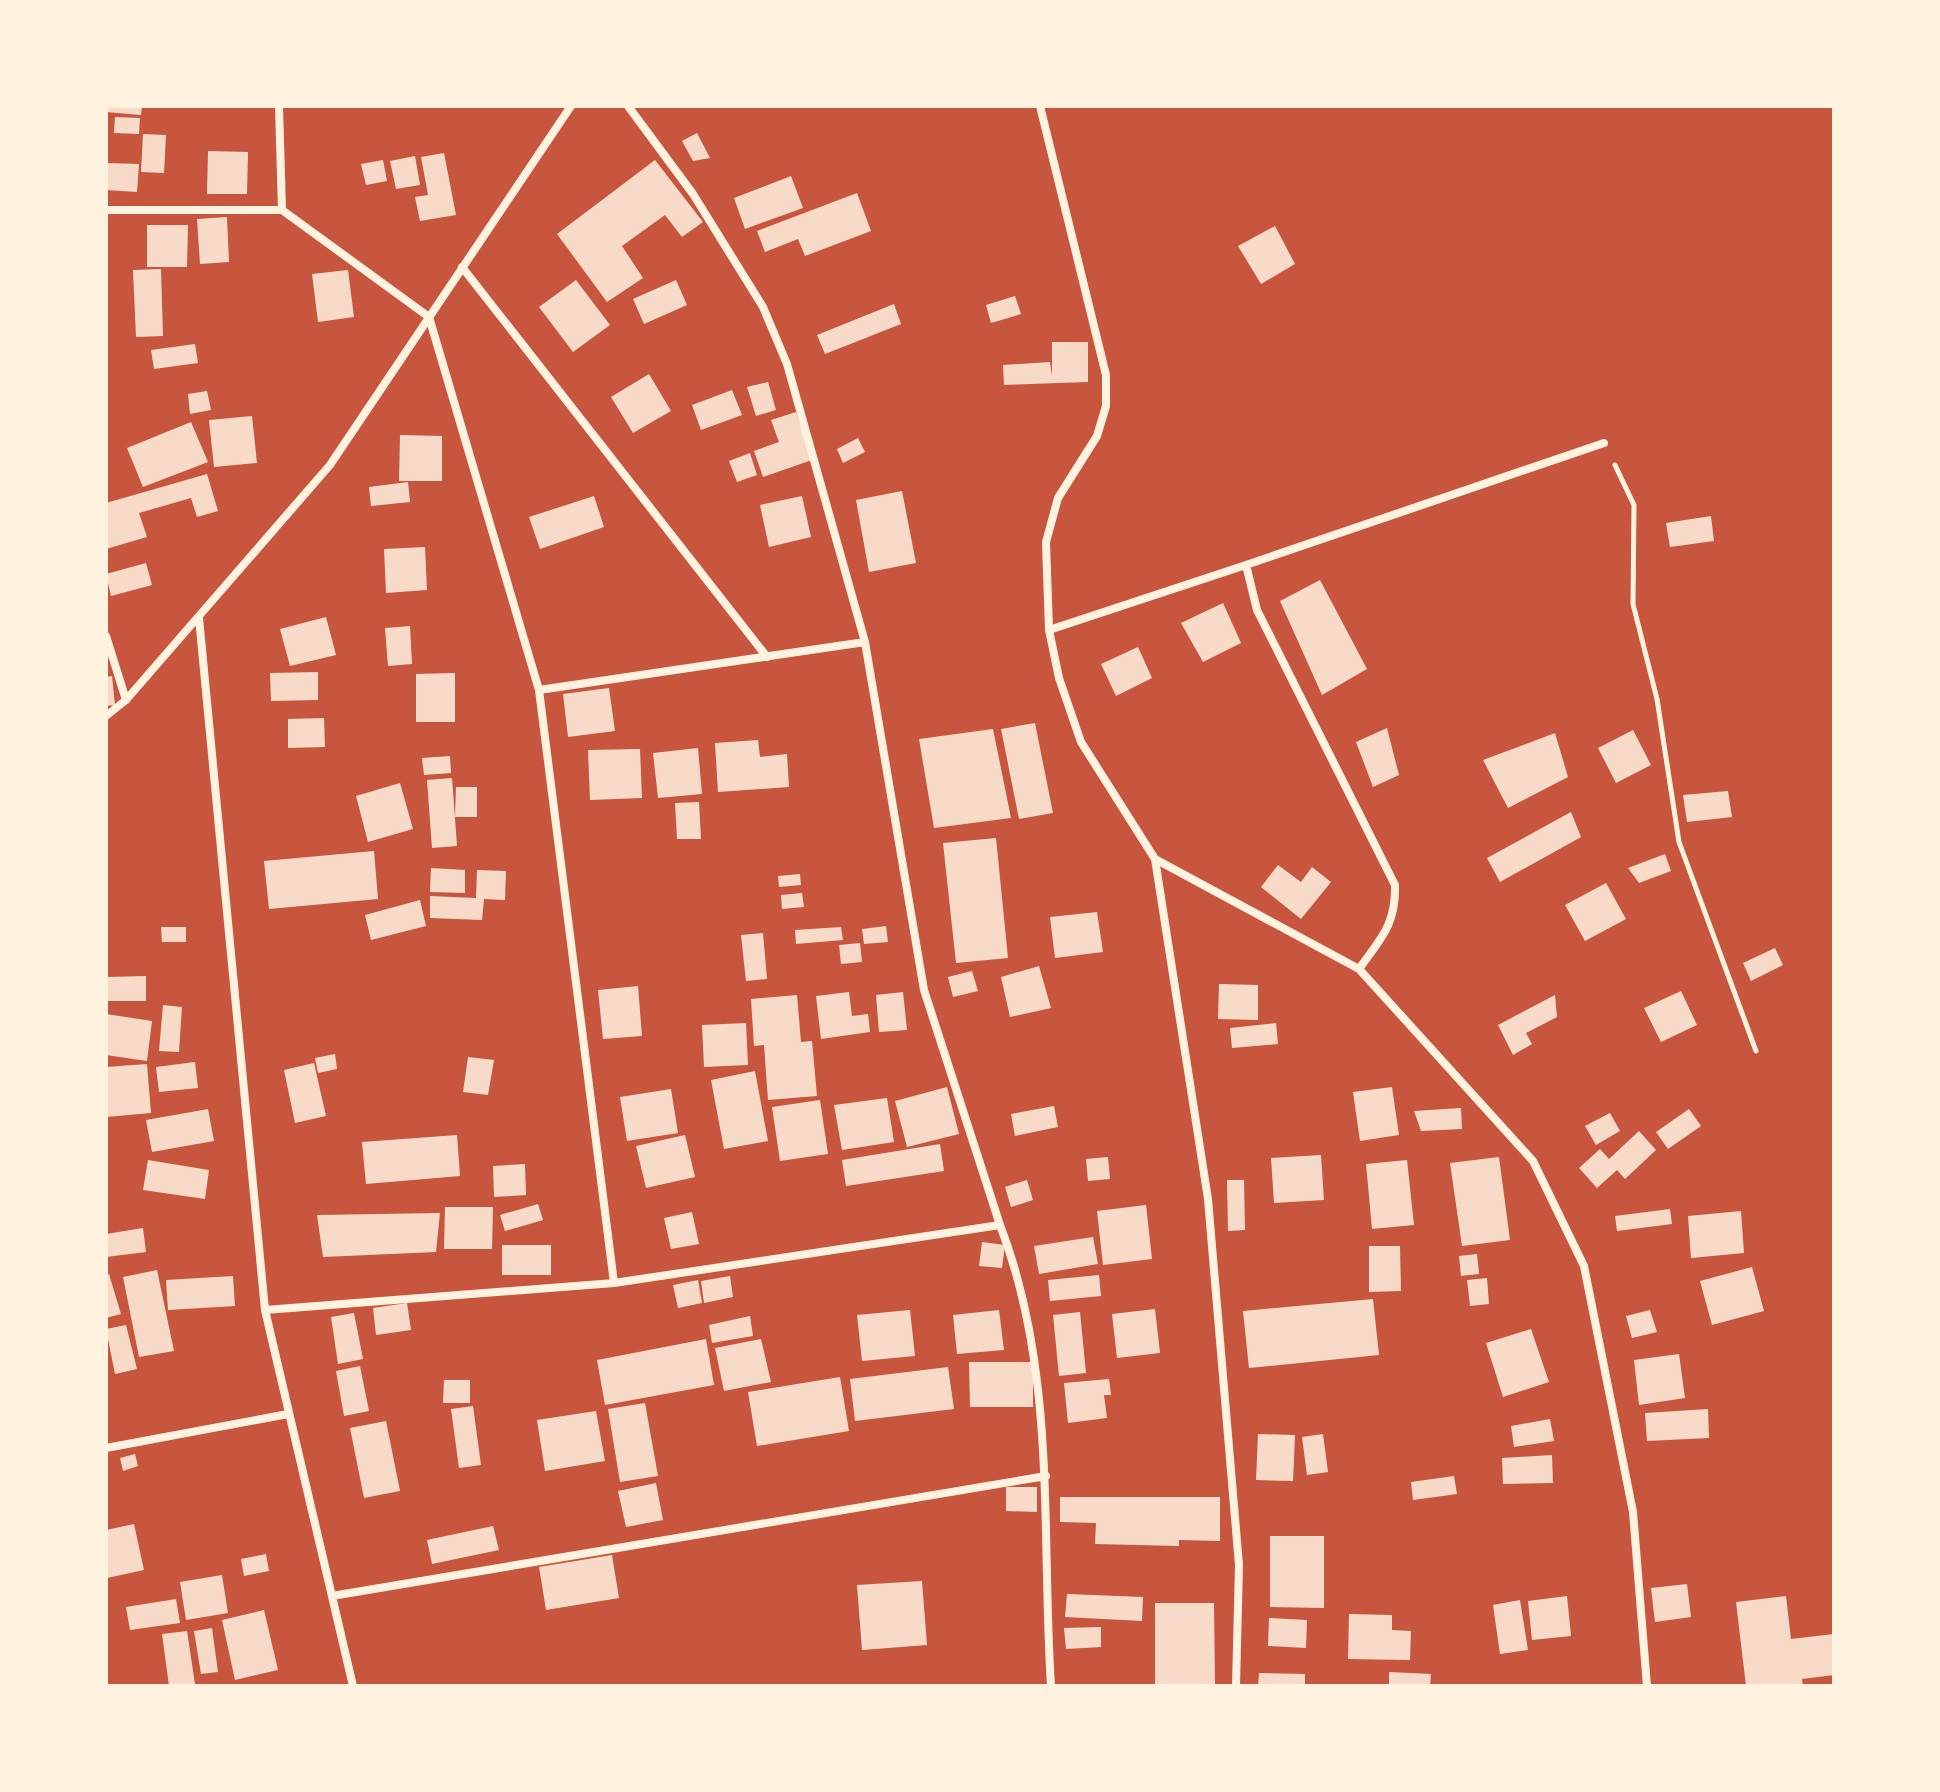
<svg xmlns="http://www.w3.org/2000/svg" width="1940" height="1792" viewBox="0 0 1940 1792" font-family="'Exo 2',sans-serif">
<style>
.building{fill:#f7dbc8}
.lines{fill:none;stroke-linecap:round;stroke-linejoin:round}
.path{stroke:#fff3e0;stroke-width:5}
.minor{stroke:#fff3e0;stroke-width:8}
</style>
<rect width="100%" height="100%" fill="#c8553d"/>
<path class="building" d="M106,106H142L141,115L106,112Z
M115,117L140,118L139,134L114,133Z
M697,133L710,158L693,161L682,141Z
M143,134L166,135L164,173L141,172Z
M208,151L248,152L247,194H207Z
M444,153L456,215L420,221L415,197L428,195L421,157Z
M415,156L420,185L396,189L390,161Z
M383,160L387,181L366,185L361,164Z
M655,160L703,222L682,237L665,215L622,246L643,278L607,302L557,234Z
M106,163L139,164L137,192L106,190Z
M791,176L803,208L745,229L734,198Z
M857,193L871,231L805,256L798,239L765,252L757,231Z
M227,217L229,262L200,264L197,219Z
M147,225H188L187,267H147Z
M1275,226L1295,264L1261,284L1238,246Z
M161,269L163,336L136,337L133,270Z
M348,270L354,317L318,322L312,274Z
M576,280L610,325L573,352L539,307Z
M676,280L687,305L644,324L633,299Z
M1015,296L1021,314L991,323L986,305Z
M894,304L901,324L825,354L817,335Z
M1052,342H1088V382L1004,385L1003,365L1050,362L1052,376Z
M195,344L198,363L154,369L151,350Z
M649,374L671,411L633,433L611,397Z
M768,382L776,410L756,416L747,387Z
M732,390L742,415L701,430L692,405Z
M207,391L211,410L190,414L188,394Z
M796,412L812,460L763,477L754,451L779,442L771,420Z
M252,416L257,463L214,467L209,420Z
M191,422L208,462L143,487L127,448Z
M400,435L442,436V481H399Z
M858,438L865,452L843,463L837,449Z
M750,453L757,475L737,482L729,461Z
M207,474L218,511L197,517L191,498L139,513L147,537L106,549V503Z
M408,482L410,502L371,506L369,487Z
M902,491L916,563L869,572L856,500Z
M594,496L604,527L540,549L529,517Z
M802,496L811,537L769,547L760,505Z
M1711,516L1714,541L1670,547L1666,523Z
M425,547L427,590L386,593L384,549Z
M146,563L152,585L111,596L106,574Z
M1320,580L1367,669L1322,695L1280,601Z
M1223,603L1241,643L1203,662L1181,623Z
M326,617L336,655L290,666L280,629Z
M410,626L412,664L388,666L385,628Z
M1138,647L1152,678L1116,696L1101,664Z
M318,672V700L271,701L270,673Z
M455,673V722H416V674Z
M112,676L115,705L106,706V677Z
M609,688L615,731L568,737L563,694Z
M324,718L325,747L288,748V719Z
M1035,723L1053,813L1019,819L1001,729Z
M1387,728L1399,775L1373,787L1356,742Z
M993,729L1011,818L934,828L919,739Z
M1633,730L1651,765L1616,783L1598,748Z
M1555,733L1568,777L1508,808L1483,760Z
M758,740L760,757L787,754L789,787L718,792L715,743Z
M698,748L702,794L658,798L653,753Z
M640,749L642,798L590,800L588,750Z
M450,756L451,773L424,775L422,758Z
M452,778L457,846L432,848L427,780Z
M400,783L413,829L368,842L356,796Z
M456,787H477V817H455Z
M1728,791L1732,817L1687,822L1683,795Z
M699,802L701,839H677L675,803Z
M1571,812L1581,837L1500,882L1487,858Z
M996,838L1008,958L956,963L943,843Z
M374,851L378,899L269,909L264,861Z
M1665,854L1671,871L1639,883L1628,868Z
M1278,865L1301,882L1312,867L1331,882L1301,919L1261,887Z
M431,868L465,870V893L430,892Z
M477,870L506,871L505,900L484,899L482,920L430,918V896L476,898Z
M800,874L801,885L779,887L778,876Z
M1606,883L1626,919L1585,941L1565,905Z
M802,893L804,907L782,909L781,895Z
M420,900L426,926L371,940L365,915Z
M1097,912L1103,952L1055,958L1050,917Z
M886,926L888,942L864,944L862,929Z
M161,927H186V942H162Z
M841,927L843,940L796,944L795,930Z
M763,933L767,979L746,981L741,935Z
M860,943L862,962L841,964L839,945Z
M1775,948L1783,965L1751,981L1743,963Z
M1039,966L1051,1008L1010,1017L1001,977Z
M972,971L978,991L953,997L948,977Z
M146,976V1001H106V977Z
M1219,984L1258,985V1020L1218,1019Z
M638,986L642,1036L603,1039L598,990Z
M1681,991L1697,1025L1661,1042L1644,1008Z
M849,992L852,1016L868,1014L870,1032L821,1039L816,996Z
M903,992L907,1030L879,1032L876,995Z
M797,995L801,1042L812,1041L817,1096L768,1100L764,1045L754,1046L751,999Z
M1555,995L1557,1017L1526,1033L1532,1044L1513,1055L1498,1025Z
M163,1005L182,1007L179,1052L159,1051Z
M106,1014L152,1021L147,1061L106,1055Z
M746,1023L748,1065L704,1067L702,1025Z
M1276,1023L1278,1044L1232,1048L1230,1028Z
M335,1054L337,1069L318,1073L315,1058Z
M468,1057L494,1060L488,1095L463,1092Z
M195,1062L198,1088L159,1092L156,1067Z
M314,1063L326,1116L295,1123L284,1070Z
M147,1064L151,1113L106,1117V1067Z
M755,1071L768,1141L724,1149L711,1080Z
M947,1087L959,1134L907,1147L895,1101Z
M1392,1087L1399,1135L1360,1141L1353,1092Z
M671,1089L678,1133L627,1141L620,1097Z
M887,1098L894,1142L842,1150L834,1105Z
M820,1100L828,1154L780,1161L772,1107Z
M1054,1106L1058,1127L1015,1136L1011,1114Z
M1461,1108L1462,1129L1421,1131L1414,1111Z
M208,1109L214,1141L152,1152L146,1120Z
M1689,1109L1701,1126L1668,1149L1656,1132Z
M1610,1113L1620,1131L1596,1145L1585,1126Z
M1639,1131L1656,1150L1625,1179L1617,1170L1597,1188L1579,1168L1600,1149L1609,1159Z
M457,1135L460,1176L366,1184L362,1142Z
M685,1135L695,1177L646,1188L636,1146Z
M940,1144L944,1171L846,1186L842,1160Z
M1321,1155L1324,1200L1274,1203L1271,1158Z
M1108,1157L1110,1179L1088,1181L1086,1159Z
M1499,1157L1510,1240L1462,1246L1450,1163Z
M148,1160L209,1170L205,1199L143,1190Z
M1407,1160L1414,1225L1372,1229L1366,1164Z
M525,1164L526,1195L494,1197L493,1166Z
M1027,1180L1033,1200L1011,1207L1005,1187Z
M1227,1180H1244L1245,1230L1228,1231Z
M538,1204L543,1220L505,1231L500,1215Z
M1146,1205L1152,1259L1103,1265L1097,1211Z
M445,1207H493L492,1249H444Z
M1670,1209L1672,1224L1617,1231L1615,1216Z
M1741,1211L1744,1253L1691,1258L1688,1216Z
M692,1212L699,1244L671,1249L664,1218Z
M440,1213L436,1252L323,1257L317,1215Z
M143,1228L146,1252L106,1257V1234Z
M1093,1237L1098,1264L1039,1274L1034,1246Z
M982,1242L1005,1245L1002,1268L979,1266Z
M502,1245H551V1275H502Z
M1369,1246H1400L1401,1291L1369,1292Z
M1477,1254L1479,1274L1461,1276L1459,1256Z
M1752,1267L1764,1311L1712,1325L1700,1281Z
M157,1270L174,1351L139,1357L123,1277Z
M109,1274L121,1314L106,1318V1275Z
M1099,1275L1101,1296L1050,1301L1048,1280Z
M233,1276L235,1306L168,1310L166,1280Z
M730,1276L733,1297L704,1303L701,1281Z
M1487,1278L1489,1304L1470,1306L1467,1280Z
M698,1280L702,1303L678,1308L673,1285Z
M1373,1299L1379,1355L1249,1368L1243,1311Z
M407,1303L411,1330L376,1335L373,1308Z
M1155,1309L1160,1353L1117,1358L1112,1314Z
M910,1310L915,1356L862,1361L857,1315Z
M999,1310L1004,1350L957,1354L953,1315Z
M1650,1310L1657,1332L1632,1338L1626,1316Z
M1080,1312L1086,1373L1059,1376L1053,1315Z
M354,1313L363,1359L338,1364L331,1317Z
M750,1316L753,1336L712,1343L709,1325Z
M126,1325L137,1369L115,1374L106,1329Z
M1531,1329L1549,1382L1503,1397L1486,1343Z
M706,1339L714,1385L605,1405L597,1360Z
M761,1339L771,1382L724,1391L715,1348Z
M1679,1354L1685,1398L1639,1405L1634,1360Z
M969,1362H1033V1407H970Z
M360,1366L369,1411L344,1416L336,1371Z
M948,1367L954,1409L855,1421L850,1379Z
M840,1377L849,1431L757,1446L748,1392Z
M1109,1379L1111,1395H1104L1107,1418L1068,1423L1064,1383Z
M444,1380H470V1403H443Z
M645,1403L658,1476L620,1482L608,1409Z
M473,1406L481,1465L459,1468L451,1409Z
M1708,1409L1709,1438L1647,1441L1645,1413Z
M596,1411L605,1461L545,1471L537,1420Z
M1550,1419L1554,1441L1514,1447L1511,1426Z
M386,1421L400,1491L364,1498L350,1428Z
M1258,1434L1295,1435L1293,1481L1256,1480Z
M1323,1434L1328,1472L1307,1475L1302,1437Z
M135,1454L138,1466L123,1471L120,1458Z
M1552,1455L1553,1483L1503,1484L1502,1458Z
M1454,1476L1457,1494L1413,1500L1411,1482Z
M656,1483L663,1520L626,1527L618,1491Z
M1006,1487H1037V1512L1006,1511Z
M1060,1497H1220V1541L1179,1540V1546L1095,1544L1096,1523L1060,1522Z
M134,1524L144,1570L107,1578L106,1530Z
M493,1526L499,1550L432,1564L427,1540Z
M1270,1536H1324V1608L1270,1607Z
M266,1554L269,1571L244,1576L241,1559Z
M612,1555L619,1598L546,1610L539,1567Z
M222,1575L228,1613L186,1620L180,1582Z
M922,1581L927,1645L862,1650L857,1585Z
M1687,1584L1691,1617L1655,1622L1651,1588Z
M1067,1594L1143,1597L1142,1621L1065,1617Z
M1567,1596L1571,1636L1532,1640L1528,1601Z
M1786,1596L1791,1639L1834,1634V1675L1802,1679L1803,1686H1746L1736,1602Z
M176,1599L180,1623L130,1630L126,1607Z
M1520,1600L1528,1650L1500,1654L1493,1605Z
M1155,1603H1214L1215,1686H1155Z
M264,1610L278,1670L235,1680L222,1620Z
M1349,1614L1392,1615V1630L1411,1631L1410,1660L1348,1659Z
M1269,1618L1307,1620L1306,1648L1268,1646Z
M1101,1627V1647L1066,1649L1064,1628Z
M212,1628L218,1672L201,1674L194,1631Z
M187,1631L195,1684L169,1686L162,1634Z
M1389,1672L1431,1674L1430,1686H1389Z
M1259,1673L1305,1674V1686H1258Z"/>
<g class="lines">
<path class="path" d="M1615,465L1634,505L1633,604L1657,699L1679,842L1756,1051"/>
<path class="minor" d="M279,106L282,210L429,317L539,690L614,1283
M1040,106L1106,375V406L1097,436L1058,498L1046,542L1049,630L1059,678L1081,742L1155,859L1208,1199L1239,1565L1236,1686
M106,210H282
M462,267L767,657
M199,618L265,1310L353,1686
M1049,630L1246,565
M106,636L126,700
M539,690L865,642
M106,716L126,700L330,465L571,106
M1155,859L1359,969L1533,1161L1584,1266L1633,1512L1647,1686
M1359,969C1381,938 1396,925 1395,885L1257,610L1246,565L1604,443
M1000,1225C1057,1373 1041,1530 1051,1686
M265,1310L614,1283L1000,1225L924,990L865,642L787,364L763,307L693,194L628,106
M106,1448L288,1414
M332,1596L1046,1476"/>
</g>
<rect width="1940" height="1792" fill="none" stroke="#fff3e0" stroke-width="216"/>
</svg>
